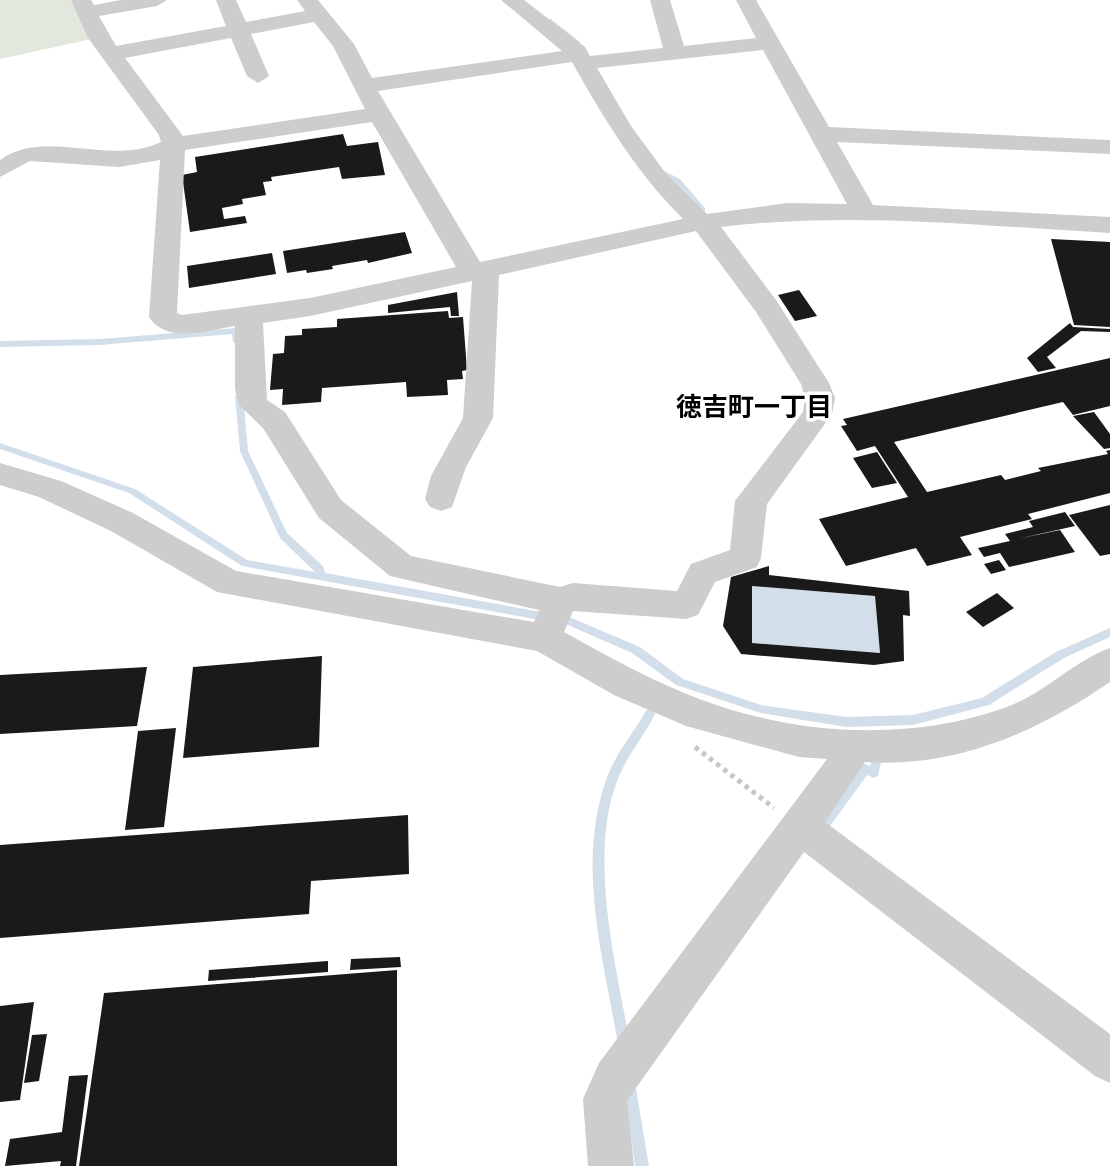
<svg xmlns="http://www.w3.org/2000/svg" width="1110" height="1166" viewBox="0 0 1110 1166" font-family="'Noto Sans','Noto Sans JP',sans-serif">
<style>
.green{fill:#e2e8dd}
.water{fill:#d2deea}
.lines{fill:none;stroke-linecap:round;stroke-linejoin:round}
.stream{fill:#d2deea;fill-rule:evenodd}
.building{fill:#1a1a1a;fill-rule:evenodd}
.path{stroke:#c7c7c7;stroke-width:5;stroke-dasharray:4.5 4.5;stroke-linecap:butt}
.minor{fill:#cdcdcd;fill-rule:evenodd}
.labels{text-anchor:middle;stroke-width:7;stroke-linejoin:round;paint-order:stroke}
.neighbourhood-label{font-size:26px;font-weight:bold;fill:#000;stroke:#fff}
</style>
<rect width="100%" height="100%" fill="#fff"/>
<path class="green" d="M0,0H72L92,39L0,59Z"/>
<path class="water" d="M752,586L875,596L880,653L752,643Z"/>
<g class="lines">
<path class="stream" d="M547,19H551L580,42V44H576L547,21Z
M662,170L680,179L705,208V212H699L674,183L660,173V171Z
M236,328L240,331L241,342L237,345L233,342L232,334L100,345L0,347V341L100,339Z
M239,393L243,396L248,451L287,533L323,566L325,573L569,617L640,647L683,679L761,705L846,717L913,715L982,698L1056,652L1110,628V637L1064,658L989,705L913,725L846,727L761,713L676,685L632,653L568,625L242,566L129,493L0,449V443L135,489L247,560L315,572L280,538L240,451L235,396Z
M650,709L654,711L655,714C645,735 629,753 620,774C586,851 616,964 630,1044L628,1048L624,1050L620,1048L618,1044C603,957 575,861 608,775C617,752 634,732 646,711Z
M876,757L880,759L881,762L878,776L874,778L867,775L825,833L821,834L817,833L815,829L817,825L861,766L865,764L870,766L872,759Z
M629,1077L634,1078L635,1083L649,1166H635L623,1083L624,1078Z"/>
</g>
<path class="building" d="M343,134L347,146L378,142L385,175L342,179L339,167L271,177L272,181L263,182L266,195L242,199L243,204L222,208L224,219L245,216L247,223L190,232L182,175L197,172L195,157Z
M405,232L412,253L368,263L367,260L332,266L333,269L307,273L306,270L287,273L283,251Z
M1051,239L1110,242V327L1074,325Z
M272,253L276,274L189,288L187,266Z
M799,290L817,316L795,321L778,295Z
M457,292L459,316H451L450,307L388,313V305Z
M448,311L449,318L463,317L467,370L462,371L463,379L447,380L448,395L407,397L406,382L322,388L321,402L282,405L283,389L270,390L273,354L284,353L285,336L302,335V329L337,327V319Z
M1070,323L1073,327L1110,329V332L1081,331L1047,357L1056,368L1038,372L1027,358Z
M1110,358V406L1073,415L1063,402L894,442L927,492L1001,475L1005,480L1041,471L1038,468L1108,454L1106,451L1110,450V493L1028,514L1032,519L960,537L972,555L927,566L916,548L846,566L819,519L908,497L875,446L857,451L841,426L847,425L843,419Z
M1094,412L1110,434V448L1104,449L1073,416Z
M877,452L897,483L872,488L853,458Z
M1110,505V554L1100,556L1069,515Z
M1065,512L1075,526L1017,539L1060,530L1075,552L1009,567L1000,553L984,557L978,548L1010,541L1005,534L1033,527L1029,521Z
M999,560L1006,570L991,574L984,564Z
M769,566V575L909,591L910,616L903,615L904,661L874,665L741,654L723,626L731,577ZM752,586L875,596L880,653L752,643Z
M997,593L1014,608L983,627L966,612Z
M322,656L319,747L183,758L193,667Z
M147,667L137,726L0,734V675Z
M176,728L164,827L125,830L138,731Z
M408,815L409,874L311,881L309,914L0,938V845Z
M400,957L401,967L350,970L351,959Z
M328,961V972L208,981L209,970Z
M397,970V1166H79L104,993Z
M34,1002L20,1100L0,1102V1006Z
M47,1034L39,1081L24,1083L32,1035Z
M88,1075L76,1166H60L61,1161L5,1166L10,1139L62,1132L69,1076Z"/>
<g class="lines">
<path class="path" d="M695,747L774,808"/>
<path class="minor" d="M71,0H91L94,5L121,0H167L157,6L99,16L116,46L226,26L216,0H236L246,22L305,11L297,0H318L354,44L372,78L562,51L501,0H524L585,47L590,56L663,48L650,0H670L684,46L756,38L736,0H756L829,127L1110,140V154L837,142L873,205L1110,217V233C981,226 850,211 721,227L776,300L829,383L835,398L832,414L767,504L761,558L757,567L715,582L698,615L686,619L573,611L564,632C609,657 654,682 702,700C796,735 909,742 1004,708C1043,695 1072,662 1110,648V682C1037,732 956,768 865,762L825,822L1110,1034V1083L1095,1076L804,852L631,1095L627,1101L634,1166H588L583,1099L599,1063L827,759L799,757L686,726L614,695L537,651L217,592L111,531L39,497L0,485V463L61,481L133,513L236,571L534,622L539,610L390,576L319,518L263,428L239,405L235,389V326C209,330 167,345 149,317L160,160L119,167L30,161L0,177V160C46,127 108,167 161,142L159,135L88,38ZM314,22L333,46L365,109L183,136L125,58L231,38L247,76L258,83L269,76L251,34ZM763,50L847,204L787,203L707,214L667,175L631,126L597,68ZM572,62C604,119 636,172 683,219L480,262L378,91ZM372,122L456,267L310,298L182,315L177,313L185,150ZM696,231L756,312L801,384L805,398L803,412L735,501L730,550L691,564L677,591L573,583L560,587L411,556L341,500L285,412L267,400L263,323L310,316L472,281L463,418L431,476L425,499L430,507L441,511L452,507L466,467L493,418L499,275Z"/>
</g>
<g class="labels">
<g class="neighbourhood-label">
<text x="754" y="416">徳吉町一丁目</text>
</g>
</g>
</svg>
